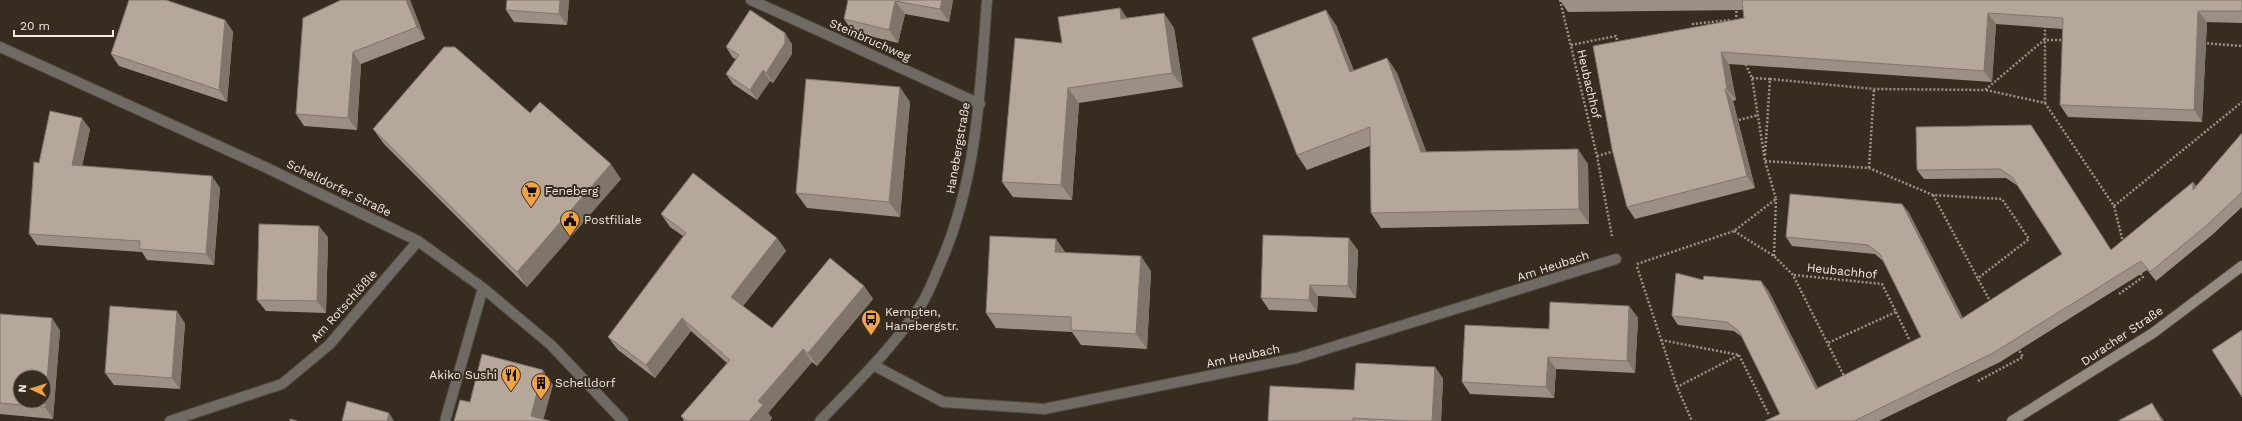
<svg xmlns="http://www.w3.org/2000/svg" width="2242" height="421" viewBox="0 0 2242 421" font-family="'Work Sans',sans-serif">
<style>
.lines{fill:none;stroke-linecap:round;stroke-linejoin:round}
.minor-casing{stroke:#51473b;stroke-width:12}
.secondary-casing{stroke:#51473b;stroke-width:12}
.path{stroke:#9b9289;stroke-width:2.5;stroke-dasharray:2 2;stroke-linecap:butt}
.minor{stroke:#6f6a64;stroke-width:10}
.secondary{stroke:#948b82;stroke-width:10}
.wall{fill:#9c9084}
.shaded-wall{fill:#7f756b}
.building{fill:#b5a799;stroke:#7f756b;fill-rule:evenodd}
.labels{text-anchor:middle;stroke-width:4;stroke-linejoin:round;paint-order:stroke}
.street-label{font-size:12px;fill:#f2eae3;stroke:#372c20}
.poi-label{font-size:12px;fill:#f2eae3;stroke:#372c20;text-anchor:start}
</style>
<rect width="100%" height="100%" fill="#372c20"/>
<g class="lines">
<defs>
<path id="minor" d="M751,0L980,104
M0,47L265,167L418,241L483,288L551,345L623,421
M873,365L943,402L1044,409L1297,358L1616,259
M170,421L282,384L329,345L418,241
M445,421L483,288
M820,421C855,384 893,348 921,305C928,294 933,281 938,269C977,183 980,93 987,0"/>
<path id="secondary" d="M2012,421L2153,333L2242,266"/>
</defs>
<use href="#minor" class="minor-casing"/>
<use href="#secondary" class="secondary-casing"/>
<path class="path" d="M1560,0L1597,156L1612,236
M1736,21L1737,0
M1694,29L1693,24L1730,20
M2203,43L2242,46
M1571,45L1616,36L1618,43
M1752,78L1770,79
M1986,90L2045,103V25
M2045,103L2114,206L2242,102
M1735,121L1758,115
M1765,155L1770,79L1874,89L1985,90L2044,40H2064
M1597,156L1615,151
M1765,161L1869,168L1933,195L2002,199L2029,239L1977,279
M1869,168L1874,89
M1933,195L1991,303
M2114,206L2123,242
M1734,231L1774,256L1793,275L1845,378
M1774,256L1776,199
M1637,264L1734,231L1776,199L1765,161L1752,78L1745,63
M1637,267L1677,387L1692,421
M1794,275L1882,284L1896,312L1828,343
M2119,294L2143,277L2139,271
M1896,312L1910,341
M1661,340L1739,355L1677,387
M1739,355L1769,415
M1978,381L2023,357L2017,347"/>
<use href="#minor" class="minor"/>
<use href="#secondary" class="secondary"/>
</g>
<path class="wall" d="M410,0L425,39L361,64L357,130L304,126L296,114L303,18Z
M569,0L567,25L514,22L506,10Z
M848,0H953L949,22L905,14L898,43L853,32L844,19Z
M1560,0H2242V23L2207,22L2202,122L2068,117L2060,105L2063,29L1996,24L1992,82L1729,64L1736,100L1733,101L1755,188L1635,219L1627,207L1612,149L1744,18L1743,10L1568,12Z
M1120,8L1127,18L1174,28L1183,87L1079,103L1072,200L1013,197L1002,182L1062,43Z
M225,20L233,32L227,102L119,66L111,54Z
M1336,25L1354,71L1387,58L1397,73L1426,152L1588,164L1589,224L1381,228L1371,213L1370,146L1307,170L1297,155Z
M792,44V54L773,83L770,81L757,100L733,84L726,74L736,59L733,58L726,47Z
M910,102L900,217L807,208L796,193Z
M530,113L621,179L527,287L384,144L373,129Z
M90,129L82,166L220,188L214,265L147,260L142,252L37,245L29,234L39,163Z
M2242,133V207L2212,235L2156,281L2147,270L2000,362L1879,421H1765L1780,414L1742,337L1734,331L1678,325L1672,316L1703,280L1768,290L1818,388L1921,337L1883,261L1875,254L1792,246L1786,237L1902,204L1909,213L1963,318L2062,254L2018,186L2006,178L1924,179L1917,170L2037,134L2111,250L2193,182L2196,186Z
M661,214L777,238L786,251L743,306L772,328L864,286L873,299L817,366L812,362L768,413L772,418L770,421H684L681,416L727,363L691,331L655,378L618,350L608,337L683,236L670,227Z
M328,237L326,313L266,311L257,300Z
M1056,239L1065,252L1151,271L1147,349L1081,345L1072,332L996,328L986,313Z
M1358,250L1356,298L1318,296L1317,312L1269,310L1261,298Z
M1629,306L1638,318L1635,373L1556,369L1554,398L1470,394L1462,382L1549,329Z
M0,314L60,330L53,419L0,414Z
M185,323L180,389L114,385L105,373Z
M1435,367L1443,379L1441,421H1268L1354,390Z"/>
<path class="shaded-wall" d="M406,0H410L425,39L417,27Z
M560,0H569L567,25L559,14Z
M942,0H953L949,22L940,9Z
M895,1L905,14L898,43L889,30Z
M1120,8L1130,23L1121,19Z
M1326,10L1336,25L1360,87L1350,72Z
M2198,11L2207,22L2202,122L2194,110Z
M1164,13L1174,28L1183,87L1172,73Z
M1988,13L1996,24L1992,82L1984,71Z
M225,20L233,32L227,102L219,90Z
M785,33L792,44V54L773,83L766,73Z
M353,52L361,64L357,130L348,118Z
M1721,52L1729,64L1736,100L1727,89Z
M1387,58L1397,73L1432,167L1421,152Z
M763,70L770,81L757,100L750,90Z
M900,87L910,102L900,217L889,202Z
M1068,88L1079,103L1072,200L1061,185Z
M1725,89L1733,101L1755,188L1747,176Z
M82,118L90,129L80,176L72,165Z
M2031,125L2037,134L2117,259L2111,250Z
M1578,149L1588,164L1589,224L1579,209Z
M611,164L621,179L527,287L517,272Z
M212,176L220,188L214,265L206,254Z
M2193,182L2200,191L2193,190Z
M1902,204L1909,213L1968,328L1961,319Z
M319,226L328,237L326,313L317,301Z
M777,238L786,251L740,310L731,297Z
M1349,238L1358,250L1356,298L1348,286Z
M1056,239L1066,254L1055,252Z
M1141,256L1151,271L1147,349L1136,334Z
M1761,281L1768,290L1823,398L1816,389Z
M1310,285L1318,296L1317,312L1309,300Z
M864,286L873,299L817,366L808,353Z
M1629,306L1638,318L1635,373L1627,361Z
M177,311L185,323L180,389L172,378Z
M52,318L60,330L53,419L45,407Z
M682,318L691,331L655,378L646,365Z
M803,349L812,362L768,413L772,418L770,421H749L758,401Z
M1548,357L1556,369L1554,398L1546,387Z
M1435,367L1443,379L1441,421H1432Z
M543,370L553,385L543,421L531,416Z
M2152,403L2164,421H2162Z
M389,413L394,421H387Z"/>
<path class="building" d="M129,0H166L225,20L219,90L111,54Z
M341,0H406L417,27L353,52L348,118L296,114L303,18Z
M507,0H560L559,14L506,10Z
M848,0H942L940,9L895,1L889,30L844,19Z
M1742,0H2242V11H2198L2194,110L2060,105L2063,18L1988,13L1984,71L1721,52L1727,89H1725L1747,176L1627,207L1612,149L1593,46L1744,18Z
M1120,8L1121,19L1164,13L1172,73L1068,88L1061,185L1002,182L1015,38L1062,43L1058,17Z
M750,10L785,33V43L766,73L763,70L750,90L726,74L739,55L726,47Z
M1326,10L1350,72L1387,58L1421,152L1578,149L1579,209L1371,213L1370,127L1297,155L1252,38Z
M444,47H455L530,113L540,102L611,164L517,272L373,129Z
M806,79L900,87L889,202L796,193Z
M50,111L82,118L72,165L212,176L206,254L139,249L140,241L29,234L34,162L39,163Z
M2031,125L2111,250L2193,182V190L2242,133V192L2206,226L2150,272L2141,261L1993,353L1854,421H1765L1780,414L1739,331L1727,322L1672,316L1676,273L1703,280L1704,276L1761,281L1816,389L1921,337L1880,254L1868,245L1786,237L1790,194L1902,204L1961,319L2062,254L2012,177L2000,169L1917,170L1916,127Z
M693,173L777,238L731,297L772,328L830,258L864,286L808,353L803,349L758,401L763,405L749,421H687L681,416L730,360L682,318L646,365L608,337L686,233L661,214Z
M259,224L319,226L317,301L257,300Z
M1263,235L1349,238L1348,286L1310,285L1309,300L1261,298Z
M990,236L1056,239L1055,252L1141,256L1136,334L1071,330V317L986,313Z
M1550,302L1629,306L1627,361L1548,357L1546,387L1462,382L1465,325L1549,329Z
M110,306L177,311L172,378L105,373Z
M0,314L52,318L45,407L0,403ZM20,377H44V401H20Z
M2242,330V397L2212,350Z
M482,354L543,370L531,416L550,421H454L460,400L470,402Z
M1356,363L1435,367L1432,421H1410L1353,418V421H1268L1270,386L1354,390Z
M347,401L389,413L387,421H342Z
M2152,403L2162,421H2118Z
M290,419L297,421H290Z"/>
<defs>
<symbol id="supermarket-pin" viewBox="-11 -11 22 30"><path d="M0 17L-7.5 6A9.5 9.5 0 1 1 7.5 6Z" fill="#f4a344" stroke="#372c20"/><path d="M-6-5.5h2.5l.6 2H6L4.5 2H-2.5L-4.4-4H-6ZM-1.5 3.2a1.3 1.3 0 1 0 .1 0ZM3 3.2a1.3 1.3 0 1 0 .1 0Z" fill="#111"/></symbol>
<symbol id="civic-pin" viewBox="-11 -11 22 30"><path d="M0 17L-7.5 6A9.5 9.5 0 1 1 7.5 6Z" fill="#f4a344" stroke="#372c20"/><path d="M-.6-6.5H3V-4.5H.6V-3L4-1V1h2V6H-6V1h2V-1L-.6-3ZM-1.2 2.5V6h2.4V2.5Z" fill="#111"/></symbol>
<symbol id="bus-pin" viewBox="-11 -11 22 30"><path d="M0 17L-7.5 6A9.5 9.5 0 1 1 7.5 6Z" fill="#f4a344" stroke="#372c20"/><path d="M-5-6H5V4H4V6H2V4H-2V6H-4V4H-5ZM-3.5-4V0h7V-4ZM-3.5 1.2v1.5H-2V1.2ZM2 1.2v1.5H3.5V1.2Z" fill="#111"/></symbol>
<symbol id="restaurant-pin" viewBox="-11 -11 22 30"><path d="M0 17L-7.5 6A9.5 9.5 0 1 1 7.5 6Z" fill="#f4a344" stroke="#372c20"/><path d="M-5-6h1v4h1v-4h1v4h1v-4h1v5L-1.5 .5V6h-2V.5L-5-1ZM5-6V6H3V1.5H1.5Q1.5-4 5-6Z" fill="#111"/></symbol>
<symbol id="building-pin" viewBox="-11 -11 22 30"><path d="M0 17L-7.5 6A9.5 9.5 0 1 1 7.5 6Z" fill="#f4a344" stroke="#372c20"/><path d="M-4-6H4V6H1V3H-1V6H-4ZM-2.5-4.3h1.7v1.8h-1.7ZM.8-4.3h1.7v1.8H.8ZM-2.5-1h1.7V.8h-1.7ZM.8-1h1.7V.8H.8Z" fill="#111"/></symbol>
</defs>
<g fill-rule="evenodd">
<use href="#supermarket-pin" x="520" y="180" width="22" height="30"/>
<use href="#civic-pin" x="559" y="209" width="22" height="30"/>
<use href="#bus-pin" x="860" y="308" width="22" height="30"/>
<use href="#restaurant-pin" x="500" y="364" width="22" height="30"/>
<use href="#building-pin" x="530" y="372" width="22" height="30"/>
</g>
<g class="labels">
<g class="street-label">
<text transform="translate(870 40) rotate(24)" y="4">Steinbruchweg</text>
<text transform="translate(1589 84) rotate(77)" y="4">Heubachhof</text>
<text transform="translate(958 148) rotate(-80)" y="4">Hanebergstraße</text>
<text transform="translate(339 188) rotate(26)" y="4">Schelldorfer Straße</text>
<text transform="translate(1553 266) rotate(-18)" y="4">Am Heubach</text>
<text transform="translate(1842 271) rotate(6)" y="4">Heubachhof</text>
<text transform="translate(344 306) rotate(-48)" y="4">Am Rotschlößle</text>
<text transform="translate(2122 336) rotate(-34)" y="4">Duracher Straße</text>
<text transform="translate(1243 356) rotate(-12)" y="4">Am Heubach</text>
</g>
<g class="poi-label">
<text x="545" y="195">Feneberg</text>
<text x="584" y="224">Postfiliale</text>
<text x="885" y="316">Kempten,<tspan x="885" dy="14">Hanebergstr.</tspan></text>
<text x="497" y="379" text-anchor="end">Akiko Sushi</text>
<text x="555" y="387">Schelldorf</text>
</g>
</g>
<g transform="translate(32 389) rotate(274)"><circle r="19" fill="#372c20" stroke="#82786e"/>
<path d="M0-3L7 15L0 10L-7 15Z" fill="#f4a344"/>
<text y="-6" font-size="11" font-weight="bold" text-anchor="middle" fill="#f2eae3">N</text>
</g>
<path d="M14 30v6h99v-6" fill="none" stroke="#f2eae3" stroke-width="2"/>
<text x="20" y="30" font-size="12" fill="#f2eae3" stroke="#372c20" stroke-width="3" paint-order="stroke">20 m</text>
</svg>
